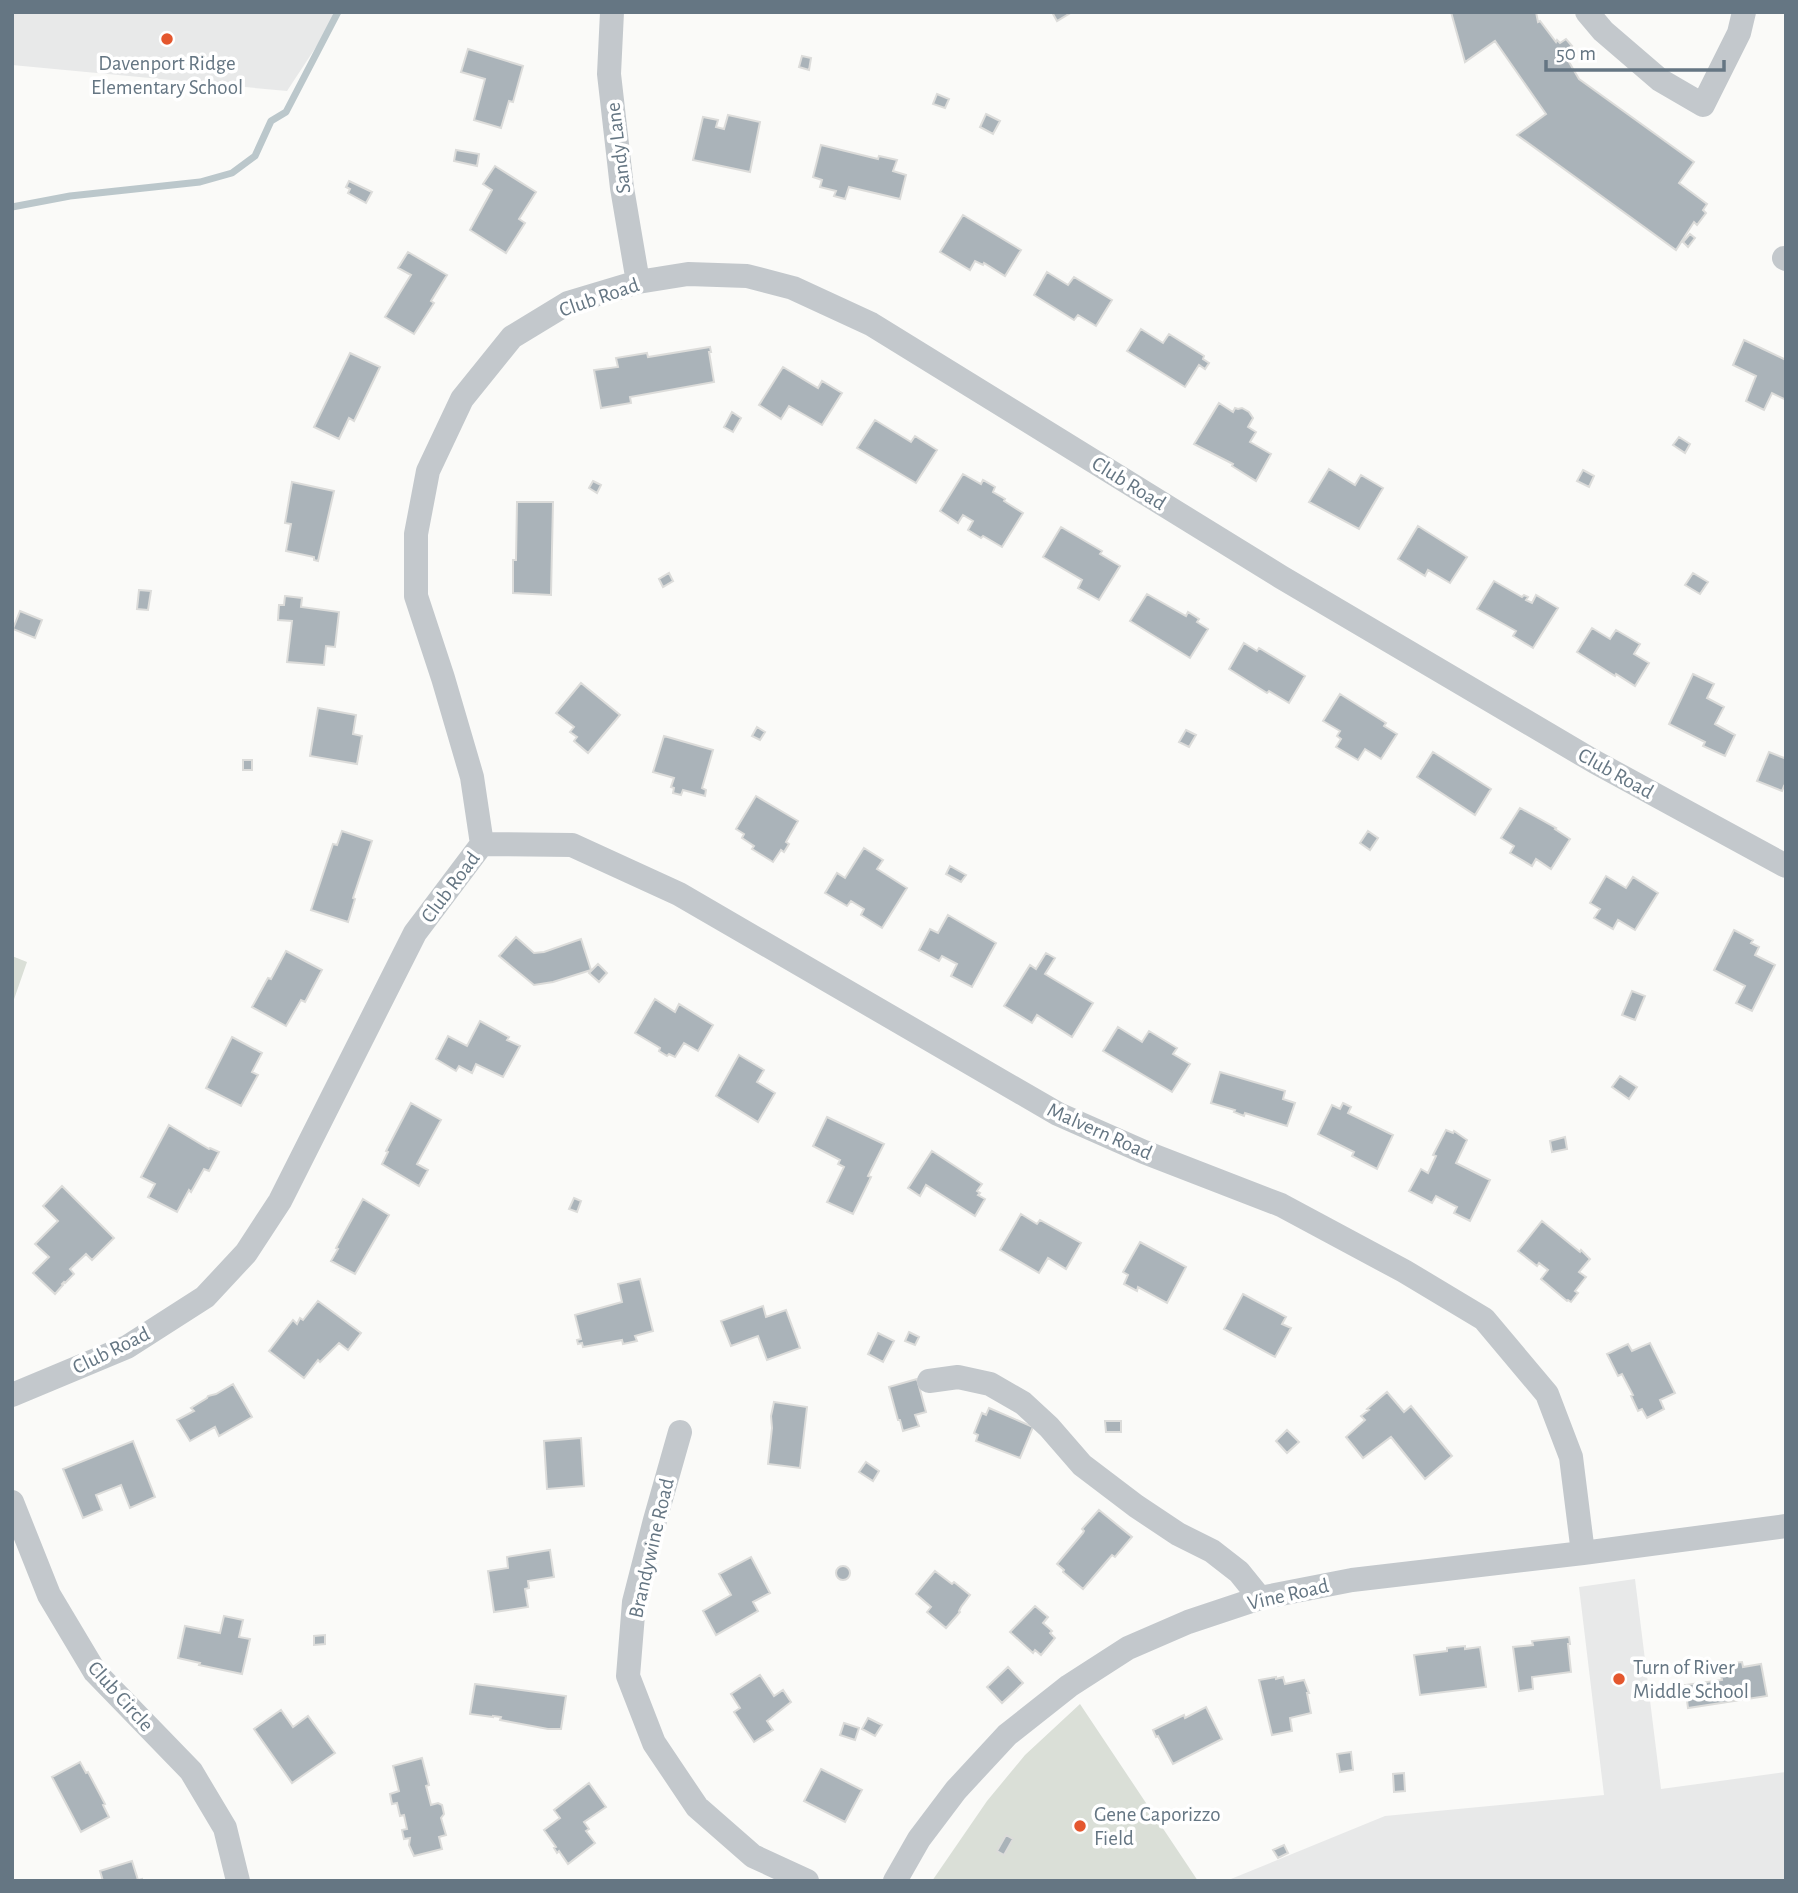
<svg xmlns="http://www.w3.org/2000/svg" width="1798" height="1893" viewBox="0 0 1798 1893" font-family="'Alegreya Sans',sans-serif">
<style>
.built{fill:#e8e9e9}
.green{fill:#dadfd7}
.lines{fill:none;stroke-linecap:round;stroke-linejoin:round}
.stream{stroke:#bbc7cb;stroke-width:7}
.building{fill:#aab3b9;stroke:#dcdcda;stroke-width:2}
.minor{stroke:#c3c8cc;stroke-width:24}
.poi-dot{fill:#e4572e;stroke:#fff;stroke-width:2.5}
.labels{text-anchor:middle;stroke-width:7;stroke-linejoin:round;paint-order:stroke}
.poi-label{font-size:21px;fill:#657683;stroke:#fff;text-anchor:start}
.street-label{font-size:21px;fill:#657683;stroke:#fff}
</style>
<rect width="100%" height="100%" fill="#fafaf8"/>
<path class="built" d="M12,12H339L287,91L12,65Z
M1635,1579L1661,1789L1786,1772V1881H1226L1385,1816L1604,1795L1579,1587Z"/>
<path class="green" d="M12,956L27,962L12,1005Z
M1080,1704L1198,1881H932L987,1801L1025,1755Z"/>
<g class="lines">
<path class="stream" d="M12,207L70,196L200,182L232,173L255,156L271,121L286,112L338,12"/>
</g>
<path class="building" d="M1052,12H1072L1057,21Z
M1451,12H1536L1538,22L1540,21L1556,42L1557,40L1560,43L1566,39L1572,46L1566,51L1568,54L1566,57L1579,79L1694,162L1679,183L1707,204L1703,210L1706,213L1697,225L1694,222L1676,250L1517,135L1546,114L1495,41L1465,62Z
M468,49L523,66L513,102L509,101L501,128L474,120L485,79L461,72Z
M802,56L811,58L809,70L799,67Z
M937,94L949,99L945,108L933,104Z
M986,114L1000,121L993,134L980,127Z
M728,115L760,122L750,172L693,160L703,117L718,120L716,127L724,129Z
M821,145L878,159L879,156L897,160L893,171L906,175L900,199L849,187L845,199L834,196L836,191L820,187L822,180L813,177Z
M456,150L479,154L477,166L454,161Z
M495,166L536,192L519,219L525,223L506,253L470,230L492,190L483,184Z
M349,181L372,192L366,203L348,193L350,189L346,187Z
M963,215L1021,250L1005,276L984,263L983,265L975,261L970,270L940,252Z
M1690,234L1695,238L1688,247L1683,242Z
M408,252L447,275L431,301L434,303L414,334L385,317L411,275L398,268Z
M1047,272L1068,285L1074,277L1112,300L1096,326L1078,315L1074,320L1034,295Z
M1141,329L1163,343L1169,334L1204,356L1203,359L1209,363L1205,369L1199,365L1185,387L1127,351Z
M1744,340L1786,360V400L1772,393L1764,410L1746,401L1756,376L1733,365Z
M710,347L711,352H709L714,382L630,397L631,403L601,408L594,370L618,367L616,358L647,353L648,357Z
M350,353L380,367L354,421L349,418L339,439L314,427Z
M783,367L818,388L822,381L842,393L822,425L789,406L781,419L759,405Z
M1219,403L1233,412L1235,408L1238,409L1242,408L1249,412L1253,418L1248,427L1256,432L1250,442L1271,454L1256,481L1232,466L1233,464L1194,444Z
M732,412L741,418L733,432L724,427Z
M875,420L911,442L915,436L937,450L916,483L857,448Z
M1679,437L1690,444L1685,453L1673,445Z
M1329,469L1355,485L1361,475L1383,488L1359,529L1309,502Z
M1583,470L1594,476L1589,487L1577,481Z
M963,474L981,484L983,480L995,487L993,492L1005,499L1004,501L1023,513L1002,547L983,536L981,538L968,530L973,521L963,515L958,523L940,511Z
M593,481L601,485L597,493L589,488Z
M292,482L334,491L318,561L314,560V557L286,551L291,524L285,523Z
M517,502H553L551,595L513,593V560H516Z
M1418,526L1467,557L1450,583L1428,570L1425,576L1398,559Z
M1061,527L1102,551L1100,554L1120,566L1099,600L1078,588L1082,580L1043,557Z
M669,573L673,581L663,587L659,579Z
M1693,573L1708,582L1700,594L1685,585Z
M1494,581L1522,597L1524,595L1528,597L1526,600L1532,603L1536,595L1558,608L1533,648L1513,636L1516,631L1477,609Z
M139,590L151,591L148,610L137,609Z
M1147,594L1186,616L1188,612L1199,619L1197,622L1208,629L1190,658L1130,621Z
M285,596L302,598L301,607L339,612L335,647L326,646L324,665L287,662L292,621L278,620L279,605H284Z
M20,611L42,620L35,638L13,629Z
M1592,628L1610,639L1616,630L1640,644L1634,654L1649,663L1635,686L1616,674L1615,676L1577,652Z
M1244,643L1257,651L1259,648L1305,676L1289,703L1269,691L1267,693L1229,669Z
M1693,674L1714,684L1707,698L1724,707L1715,724L1735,735L1725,756L1703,746L1705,742L1669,724Z
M581,683L620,715L588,753L574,741L577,737L570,732L574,727L556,713Z
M1340,694L1386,723L1384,726L1397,734L1381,759L1365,749L1358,760L1336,747L1341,739L1337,736L1340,731L1323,721Z
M318,708L356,715L353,734L362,736L357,764L310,756Z
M757,727L765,732L760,740L752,736Z
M1186,730L1196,735L1189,747L1179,742Z
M664,736L713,750L702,788L706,790L705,796L683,790L681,795L673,793L674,788L671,787L674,778L653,772Z
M1433,752L1491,789L1475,815L1417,777Z
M1769,752L1784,758L1786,755V787L1784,786L1782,791L1757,781Z
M243,760H252V770H243Z
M756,796L798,821L786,842L789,844L784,852L781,850L773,862L752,849L754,846L742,838L744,834L736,829Z
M1520,808L1556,828L1555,829L1570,839L1551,869L1536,859L1532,866L1510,853L1514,846L1501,838Z
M342,831L372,841L353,898L355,899L348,922L311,910L333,844L337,845Z
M1368,831L1378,838L1370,850L1360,843Z
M864,848L883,860L877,869L907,888L882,928L861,915L864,909L851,901L847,906L825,893L837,873L845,878Z
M950,866L966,875L961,882L946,874Z
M1606,876L1626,888L1633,877L1658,893L1635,930L1618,920L1613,929L1594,918L1600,909L1590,903Z
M948,915L996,943L972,987L951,976L957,964L942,956L939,961L919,950L930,929L938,933Z
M1734,930L1753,940L1751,943L1759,947L1755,955L1775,965L1752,1011L1736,1003L1745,986L1714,970Z
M516,937L534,953L544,952L581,939L591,970L553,982L534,985L499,956Z
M286,951L322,970L305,1002L301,1000L286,1026L252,1007L268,978L271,979Z
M1046,953L1055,958L1045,974L1093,1003L1072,1037L1037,1015L1032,1023L1004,1006L1030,965L1036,969Z
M598,964L607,973L599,982L589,973Z
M1632,991L1645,996L1635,1020L1622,1015Z
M655,999L675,1012L679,1004L713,1025L698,1051L684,1043L675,1057L669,1054L667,1056L659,1051L660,1048L635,1033Z
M480,1021L509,1037L507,1040L520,1046L503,1077L476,1064L472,1073L459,1066L456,1071L436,1059L448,1036L467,1046Z
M1118,1027L1142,1042L1149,1031L1177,1048L1173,1054L1190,1064L1172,1092L1103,1051Z
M232,1037L262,1053L252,1072L258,1075L241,1106L206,1088Z
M739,1055L764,1070L757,1082L775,1093L758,1122L716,1096Z
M1220,1072L1285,1091L1283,1099L1295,1103L1287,1126L1245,1113L1244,1116L1234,1112L1235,1110L1211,1103Z
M1620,1076L1637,1087L1629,1099L1612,1087Z
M411,1103L441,1120L417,1164L428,1170L419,1186L382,1164L388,1152L386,1151Z
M1343,1103L1351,1107L1348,1113L1393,1135L1377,1169L1352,1156L1354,1152L1318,1134L1332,1105L1340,1109Z
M827,1117L884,1144L868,1176L871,1177L853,1214L827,1202L844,1167L838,1164L840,1160L813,1146Z
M169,1125L209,1149L210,1148L219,1152L209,1171L204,1169L191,1192L189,1190L177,1212L148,1197L155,1184L141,1177Z
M1446,1130L1453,1133L1454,1131L1467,1140L1456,1163L1490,1180L1470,1221L1454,1213L1457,1207L1436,1196L1432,1203L1409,1191L1421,1169L1428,1173L1436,1156L1433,1155Z
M1565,1137L1567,1149L1552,1152L1550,1141Z
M932,1151L982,1184L977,1191L980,1193L978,1195L985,1199L975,1216L926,1185L920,1196L908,1188Z
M62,1186L114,1238L92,1260L86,1254L70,1269L74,1274L65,1283L64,1282L62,1284L63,1285L55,1294L33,1273L49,1257L35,1244L58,1221L43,1206Z
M574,1198L581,1201L577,1212L569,1209Z
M363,1199L389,1215L355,1274L331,1261L338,1249L336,1248Z
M1021,1214L1037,1224L1040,1220L1081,1243L1066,1269L1048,1258L1039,1273L1000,1250Z
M1542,1221L1580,1252L1581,1250L1590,1259L1579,1272L1586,1277L1575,1291L1578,1293L1571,1302L1568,1300L1567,1301L1541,1279L1548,1270L1539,1263L1537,1266L1518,1251Z
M1140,1242L1186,1267L1167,1303L1138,1287L1137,1291L1124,1284L1128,1275L1123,1272Z
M640,1279L653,1331L635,1336L637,1341L623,1344L622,1340L583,1347L582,1343L578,1344L577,1340L581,1339L575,1315L622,1302L618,1284Z
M1243,1294L1286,1317L1282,1324L1291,1328L1275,1357L1224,1329Z
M318,1301L361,1333L348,1350L339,1343L320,1362L318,1360L304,1378L269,1351L293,1320L297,1324L300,1318L303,1320Z
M763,1306L766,1317L786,1310L800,1348L767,1360L758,1336L731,1346L721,1321Z
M909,1332L919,1337L915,1345L905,1341Z
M878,1333L894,1341L883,1362L868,1354Z
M1650,1343L1675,1393L1660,1400L1664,1409L1647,1418L1642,1409L1638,1411L1631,1396L1633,1395L1622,1374L1618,1376L1607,1354L1628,1344L1632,1351Z
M917,1379L926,1412L915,1415L919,1426L903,1431L900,1420H898L889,1387Z
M233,1384L252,1417L219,1436L215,1427L190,1441L177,1420L194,1411L191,1408L207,1398L208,1396L216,1394Z
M1387,1392L1404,1412L1411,1406L1452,1456L1425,1479L1391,1437L1363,1458L1346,1437L1365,1420L1361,1416L1369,1410L1367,1409Z
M774,1402L807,1407L800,1468L768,1464L772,1428L771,1416Z
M989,1408L1033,1427L1020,1458L976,1441L978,1435L974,1433L982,1413L986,1415Z
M1105,1421H1121V1432H1106Z
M1287,1430L1299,1442L1287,1453L1276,1441Z
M581,1438L584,1486L547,1489L544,1441Z
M133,1441L155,1497L130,1508L121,1485L96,1495L102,1510L83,1518L63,1469Z
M866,1462L879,1471L873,1481L859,1472Z
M1099,1510L1132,1537L1115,1557L1112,1555L1083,1589L1063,1572L1064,1570L1057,1564L1083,1533L1084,1531L1082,1529Z
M550,1550L554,1577L528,1581L529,1588L525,1589L528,1607L494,1612L488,1571L508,1568L507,1557Z
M751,1557L770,1593L753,1602L758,1611L716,1635L703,1611L731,1595L719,1574Z
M836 1573a7 7 0 1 1 14 0a7 7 0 1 1-14 0Z
M935,1571L952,1584L954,1582L970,1595L961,1607L959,1611L960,1612L946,1628L927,1612L931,1607L916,1594Z
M1035,1606L1048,1617L1043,1623L1052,1631L1050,1633L1055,1638L1041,1655L1035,1650L1033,1653L1010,1632Z
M224,1616L243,1620L239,1637L250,1639L242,1674L199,1665L200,1663L178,1658L185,1626L220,1633Z
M325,1635V1644L314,1645V1636Z
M1569,1637L1570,1644H1568L1571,1672L1532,1677L1533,1689L1519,1691L1513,1647L1533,1645L1532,1641Z
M1465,1646V1649L1480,1647L1486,1687L1420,1695L1414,1655L1447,1651V1648Z
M1742,1662L1743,1667L1761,1664L1767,1696L1688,1708L1685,1685L1722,1680L1720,1670L1734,1668V1663Z
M1008,1667L1023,1683L1002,1703L987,1687Z
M760,1675L774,1696L783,1690L791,1702L767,1721L773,1730L754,1742L734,1712L740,1708L731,1694Z
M1276,1677V1679L1283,1677L1285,1684L1304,1680L1309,1693H1307L1311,1713L1290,1718L1292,1731L1272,1735L1259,1680Z
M475,1684L566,1696L561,1729H548L500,1720L501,1717L493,1716V1717L470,1714Z
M1206,1707L1222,1739L1173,1764L1158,1736L1156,1737L1153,1730L1184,1715L1185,1718Z
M281,1710L293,1727L308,1716L335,1753L292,1783L254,1729Z
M868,1718L882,1725L875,1736L862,1729Z
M844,1723L859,1728L855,1740L840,1735Z
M1351,1752L1353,1770L1340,1772L1337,1754Z
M422,1758L429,1785L426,1786L431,1805L438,1803L442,1805L444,1814L441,1818L446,1835L439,1837L442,1849L414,1856L409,1845L410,1838L404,1839L402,1830L407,1829L404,1815L400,1816L397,1803L392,1804L390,1794L399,1791L393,1766Z
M80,1762L86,1773L88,1772L105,1804L103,1805L109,1817L81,1832L52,1777Z
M821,1769L862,1790L845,1822L804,1801Z
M1404,1773L1405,1791L1394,1792L1393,1774Z
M589,1783L606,1807L584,1822L589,1829L586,1831L595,1843L568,1864L559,1851L557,1853L554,1848L556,1847L544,1830L560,1818L554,1810Z
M1006,1835L1013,1839L1004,1855L997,1851Z
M1284,1845L1288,1853L1278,1858L1273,1850Z
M132,1861L138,1880L142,1879V1881H103L100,1871Z"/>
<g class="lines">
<path class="minor" d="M612,12L609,74L622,188L638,282
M1587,12L1603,31L1660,80L1703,105L1739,33L1744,12
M1784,258L1786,259
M482,844L572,845L679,894L1058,1114L1144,1152L1281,1205L1404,1271L1484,1319L1547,1394L1571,1457L1583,1553
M929,1381L958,1377L990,1384L1023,1403L1049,1427L1082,1465L1136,1506L1178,1534L1212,1551L1239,1572L1260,1598
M12,1395L127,1347L205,1297L246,1253L280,1201L415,933L482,844L472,777L443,678L416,596V534L428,471L462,399L512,337L568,303L638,282L688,274L747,276L793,288L871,324L1281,577L1595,762L1786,866
M680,1432L655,1520L634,1602L628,1676L654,1743L697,1807L753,1856L807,1881
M12,1502L49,1595L95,1672L191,1771L225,1828L238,1881
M895,1881L919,1839L956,1790L1007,1735L1069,1686L1128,1648L1188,1622L1260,1598L1352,1580L1583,1553L1786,1526"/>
</g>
<g class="poi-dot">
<circle cx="167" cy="39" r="7"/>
<circle cx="1619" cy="1679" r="7"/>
<circle cx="1080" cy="1826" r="7"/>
</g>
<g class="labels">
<g class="poi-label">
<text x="167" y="70" text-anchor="middle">Davenport Ridge<tspan x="167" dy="24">Elementary School</tspan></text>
<text x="1633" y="1674">Turn of River<tspan x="1633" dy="24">Middle School</tspan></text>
<text x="1094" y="1821">Gene Caporizzo<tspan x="1094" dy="24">Field</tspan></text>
</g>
<g class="street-label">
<text transform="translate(618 148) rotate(-97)" y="7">Sandy Lane</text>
<text transform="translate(599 297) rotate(-19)" y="7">Club Road</text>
<text transform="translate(1129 483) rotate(32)" y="7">Club Road</text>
<text transform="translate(1616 773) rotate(29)" y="7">Club Road</text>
<text transform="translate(450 887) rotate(-53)" y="7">Club Road</text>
<text transform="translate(1100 1131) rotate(24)" y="7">Malvern Road</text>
<text transform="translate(111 1350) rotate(-26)" y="7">Club Road</text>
<text transform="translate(651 1548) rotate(-77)" y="7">Brandywine Road</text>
<text transform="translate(1288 1594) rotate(-13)" y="7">Vine Road</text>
<text transform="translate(121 1696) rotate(48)" y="7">Club Circle</text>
</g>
</g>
<rect width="1798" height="1893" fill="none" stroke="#657683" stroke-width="28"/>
<path d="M1546 60v10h178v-10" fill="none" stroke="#657683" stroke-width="3.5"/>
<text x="1556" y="60" font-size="21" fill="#657683" stroke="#ffffff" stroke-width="5" paint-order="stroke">50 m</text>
</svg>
